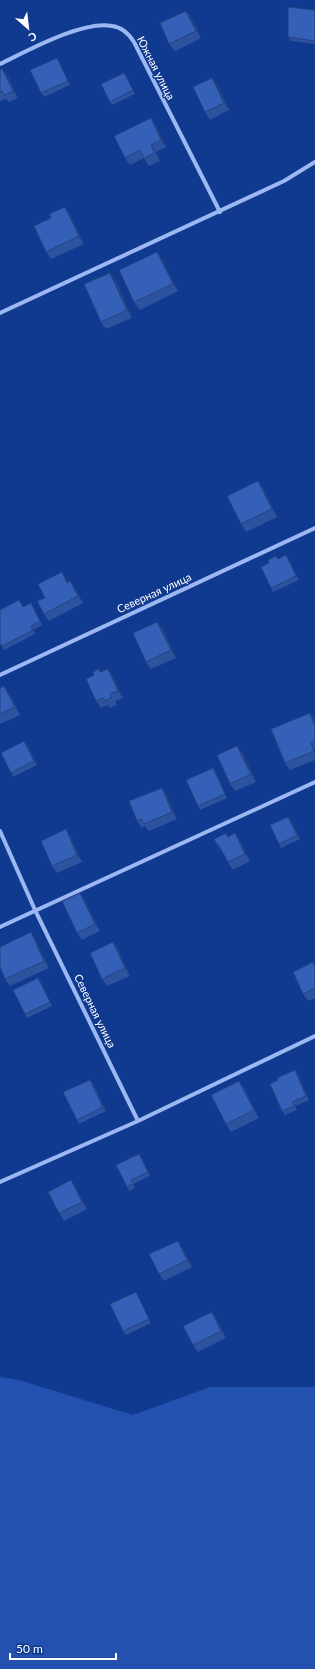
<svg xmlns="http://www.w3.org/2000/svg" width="315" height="1669" viewBox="0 0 315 1669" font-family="Lato,sans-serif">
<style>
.green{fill:#2251b0}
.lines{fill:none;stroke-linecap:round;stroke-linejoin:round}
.street{stroke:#9bb8f3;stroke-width:4}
.wall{fill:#2d539e}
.shaded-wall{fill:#244381}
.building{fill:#3460b8;stroke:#244381}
.labels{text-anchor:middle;stroke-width:3;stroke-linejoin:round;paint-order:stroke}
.street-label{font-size:11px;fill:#fff;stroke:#103990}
</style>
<rect width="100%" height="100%" fill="#103990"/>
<path class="green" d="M0,1377L19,1380L133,1415L210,1387H315V1669H0Z"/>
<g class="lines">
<path class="street" d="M0,64C27,51 83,20 112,26C121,27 129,34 134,42L220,212
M0,313L284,181L315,162
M0,675L315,528
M0,831L35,910L138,1121
M0,927L315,782
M0,1182L138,1121L315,1036"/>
</g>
<path class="wall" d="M315,10V44L291,41L288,37Z
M192,18L201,38L175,51L169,44Z
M57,58L59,62L70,85L44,97L41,93Z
M0,70L8,76L18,98L9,102L6,99L0,101Z
M127,77L135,94L112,105L110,102Z
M218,85L229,110L210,120L205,112Z
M151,118L156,126L166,147L156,152L160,161L149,166L144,158L130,165L125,158Z
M70,214L84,244L51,259L46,252Z
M162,259L178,291L140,310L134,302Z
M116,280L132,318L106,329L101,322Z
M263,488L277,517L246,532L241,524Z
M276,556L278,559H289L299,580L273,592L271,588L269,563Z
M67,580L68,582L75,588L83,603L49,621L44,614L45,598Z
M31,603L42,625L33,630L35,634L4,650L2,646L22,604L23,607Z
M157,622L163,629L176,658L151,669L146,662Z
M101,672L113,676L123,698L115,701L117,705L110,708L108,705L101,708L96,701Z
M0,688L10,694L20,715L0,724Z
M315,721V760L290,770L285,763Z
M27,745L37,765L13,777L11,773Z
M243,753L256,782L235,791L230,784Z
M213,768L216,772L227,798L200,810L198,806Z
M162,788L167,795L177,819L149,831L145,826L142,828L137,821Z
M291,820L300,839L281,848L279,844Z
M66,829L71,837L82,862L57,873L52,866Z
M226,833L228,837L235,833L240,841L250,861L233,870L228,862L222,852L217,845Z
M80,893L85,900L100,931L82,940L77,933Z
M31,932L36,940L49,968L10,986L5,979Z
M113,942L118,949L130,976L107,986L102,979Z
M315,965V998L308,1001L303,994Z
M41,982L52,1006L27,1018L25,1014Z
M295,1070L298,1074L309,1100L295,1106L297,1110L285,1115L282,1111L278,1080Z
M239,1081L244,1088L259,1118L231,1132L226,1124Z
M93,1083L106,1111L79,1124L77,1120Z
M142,1158L150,1176L133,1184L135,1188L129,1191L127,1187Z
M71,1180L76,1188L87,1209L64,1221L59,1213Z
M183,1249L192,1267L164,1281L159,1274Z
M138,1296L151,1323L126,1335L123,1331Z
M212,1312L217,1319L226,1338L198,1352L193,1345Z"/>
<path class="shaded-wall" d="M186,11L192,18L201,38L196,31Z
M2,68L8,76L18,98L13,91Z
M124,73L127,77L135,94L133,90Z
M212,78L218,85L229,110L224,103Z
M151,118L156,126L166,147L161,140Z
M151,145L156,152L160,161L155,153Z
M65,207L70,214L84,244L79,236Z
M157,252L162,259L178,291L173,284Z
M110,273L116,280L132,318L127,310Z
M258,481L263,488L277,517L272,509Z
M286,555L289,559L299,580L296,576Z
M62,572L67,580L72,590L67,583Z
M70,581L75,588L83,603L78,596Z
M157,622L163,629L176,658L171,650Z
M108,669L113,676L123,698L118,691Z
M4,686L10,694L20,715L15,707Z
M310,713L315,720V726Z
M24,741L27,745L37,765L34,761Z
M311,743L315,750V753L314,751Z
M237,746L243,753L256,782L251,774Z
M213,768L216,772L227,798L225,794Z
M162,788L167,795L177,819L172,812Z
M288,817L291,820L300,839L297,835Z
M66,829L71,837L82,862L77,855Z
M235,833L240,841L250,861L245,854Z
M80,893L85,900L100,931L95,924Z
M31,932L36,940L49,968L44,961Z
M113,942L118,949L130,976L125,968Z
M38,978L41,982L52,1006Z
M295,1070L298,1074L309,1100L306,1096Z
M90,1080L93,1083L106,1111L103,1107Z
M239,1081L244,1088L259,1118L254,1110Z
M139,1154L142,1158L150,1176Z
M71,1180L76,1188L87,1209L82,1202Z
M178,1241L183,1249L192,1267L187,1260Z
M212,1312L217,1319L226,1338L221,1331Z"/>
<path class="building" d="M288,7L315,10V41L288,37Z
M186,11L196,31L169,44L160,23Z
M57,58L68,81L41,93L30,70Z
M2,68L13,91L4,95L2,91L0,92V70Z
M124,73L133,90L110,102L101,84Z
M212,78L224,103L205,112L193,87Z
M151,118L161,140L151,145L155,153L144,158L140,150L125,158L114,136Z
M65,207L79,236L46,252L34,226L51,218L49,214Z
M157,252L173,284L134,302L119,270Z
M110,273L127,310L101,322L84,284Z
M258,481L272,509L241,524L227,496Z
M286,555L296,576L271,588L261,567L269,563L268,560L276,556L278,559Z
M62,572L67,583L70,581L78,596L44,614L37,601L45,598L38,584Z
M19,600L23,607L31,603L40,621L31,626L33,630L2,646L0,643V610Z
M157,622L171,650L146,662L133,633Z
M99,669L100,672L108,669L118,691L110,694L112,697L105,701L103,698L96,701L86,679L94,675L93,672Z
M4,686L15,707L0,714V688Z
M310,713L315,726V741L311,743L314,751L285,763L271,729Z
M24,741L34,761L11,773L1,753Z
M237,746L251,774L230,784L217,755Z
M213,768L225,794L198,806L186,780Z
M162,788L172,812L144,824L141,819L137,821L129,801Z
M288,817L297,835L279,844L270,825Z
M66,829L77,855L52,866L41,841Z
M226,833L228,837L235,833L245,854L228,862L218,844L217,845L214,839Z
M80,893L95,924L77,933L62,901Z
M31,932L44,961L5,979L0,967V947Z
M113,942L125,968L102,979L90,953Z
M313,962L315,967V988L303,994L293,972Z
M38,978L50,1002L25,1014L13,990Z
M295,1070L306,1096L292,1102L294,1106L282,1111L270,1084L278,1080L277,1078Z
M90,1080L103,1107L77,1120L63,1092Z
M239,1081L254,1110L226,1124L211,1095Z
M139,1154L148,1172L131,1180L133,1184L127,1187L116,1165Z
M71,1180L82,1202L59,1213L48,1192Z
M178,1241L187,1260L159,1274L149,1254Z
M136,1292L149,1319L123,1331L110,1304Z
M212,1312L221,1331L193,1345L183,1326Z"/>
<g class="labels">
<g class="street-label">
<text transform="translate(156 68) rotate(63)" y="4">Южная улица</text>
<text transform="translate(154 593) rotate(-25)" y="4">Северная улица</text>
<text transform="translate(95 1011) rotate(64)" y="4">Северная улица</text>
</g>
</g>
<g transform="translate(28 28) rotate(152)" stroke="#103990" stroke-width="3" paint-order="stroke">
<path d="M0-3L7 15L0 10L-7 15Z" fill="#ffffff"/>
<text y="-6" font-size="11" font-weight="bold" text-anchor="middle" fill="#ffffff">С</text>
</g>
<path d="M10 1653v6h106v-6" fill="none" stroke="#ffffff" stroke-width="2"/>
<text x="16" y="1653" font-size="12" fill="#ffffff" stroke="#103990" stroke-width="3" paint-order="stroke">50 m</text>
</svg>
